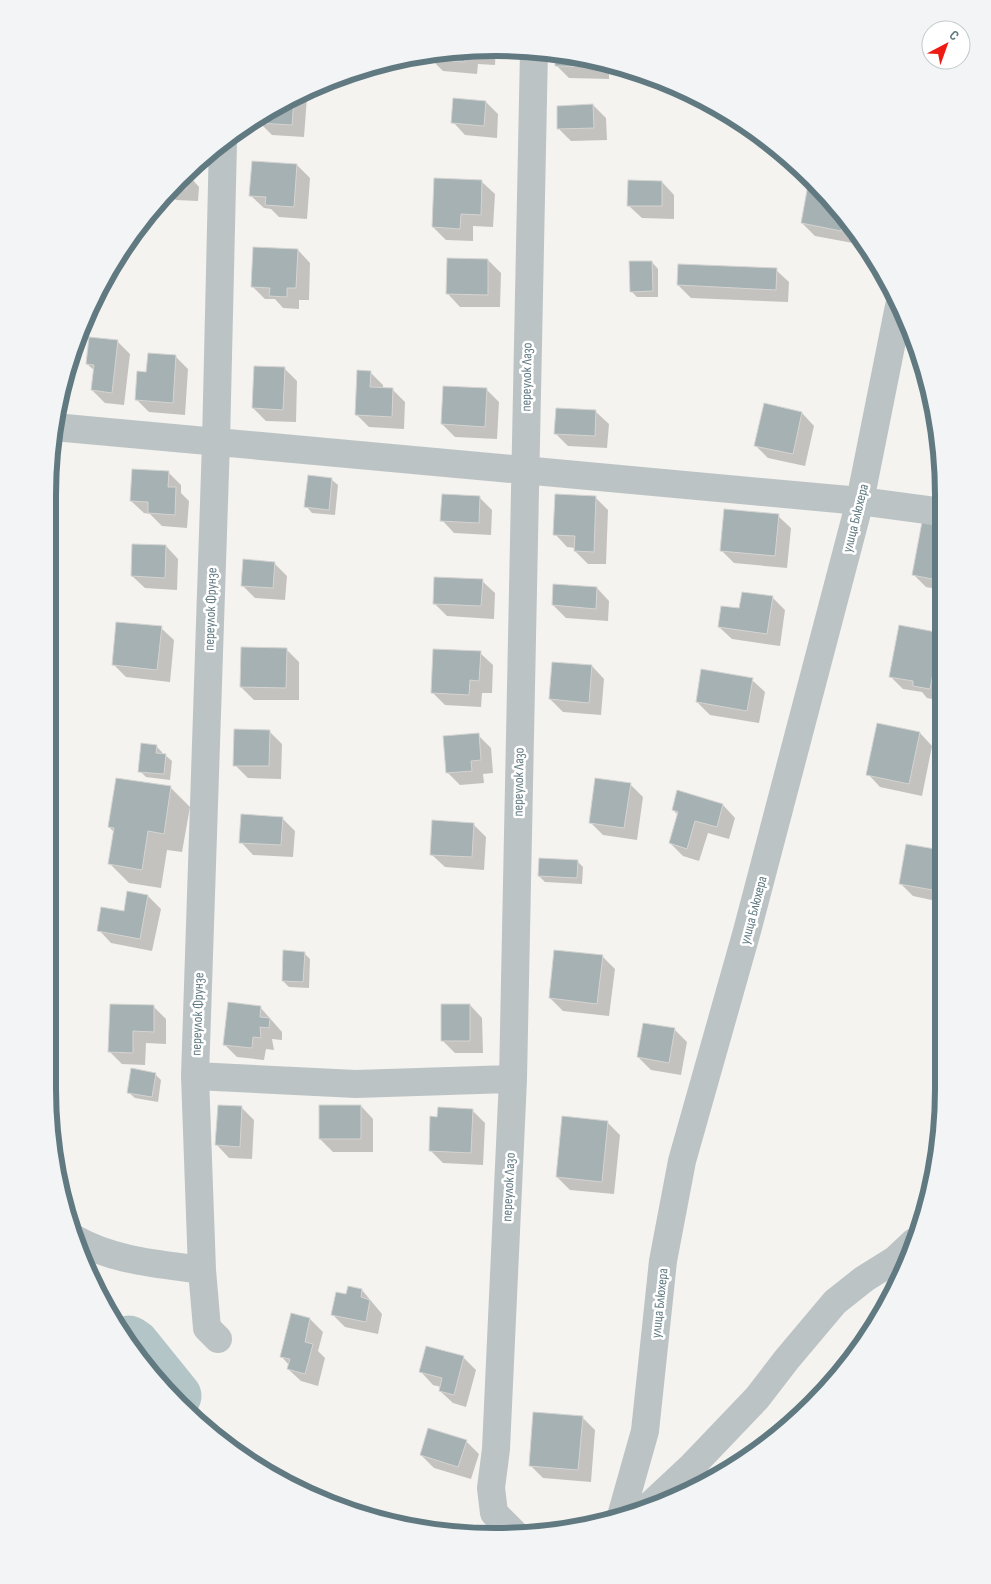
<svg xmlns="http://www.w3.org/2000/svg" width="991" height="1584" viewBox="0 0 991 1584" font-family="'Sofia Sans Condensed',sans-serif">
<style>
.shadow{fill:#0003}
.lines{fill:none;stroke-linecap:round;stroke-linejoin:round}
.river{stroke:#b3c5c6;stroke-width:49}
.building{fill:#a5b1b3;stroke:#d5d4d2}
.minor{stroke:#bcc3c5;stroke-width:28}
.labels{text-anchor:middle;stroke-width:5;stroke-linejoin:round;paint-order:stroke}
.street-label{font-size:14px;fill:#617a82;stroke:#fff}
.rim{fill:none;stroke:#617a82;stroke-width:6}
</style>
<rect width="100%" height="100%" fill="#f4f3ef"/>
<path class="shadow" d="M496,49L495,65L478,64L477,74L443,71L430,58L437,51Z
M556,54L609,62V79L569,78L556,65Z
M303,93L307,97L304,137L272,135L259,122L258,117L271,108Z
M486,102L498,114L497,138L465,135L453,122Z
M593,105L606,118L607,140L571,141L559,129Z
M297,165L310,178L307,219L279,217L271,209L264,208L251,196Z
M191,168V178L199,187L198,201L176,200L168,193Z
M482,182L495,194L493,227L473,226V241L446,240L433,227Z
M662,182L674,195V219L642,218L629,206Z
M833,200L855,232L853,243L815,236L802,223Z
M298,250L310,263L309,300H299V309L283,308L275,299H265L252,286Z
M488,260L501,273L500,307H460L448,294Z
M652,262L658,269V297H637L631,291Z
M776,270L789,282L788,302L691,298L678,285Z
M117,341L130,354L124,405L105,403L92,390L95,371L87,364Z
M175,356L188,369L185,415L149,412L137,400L148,373Z
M284,368L297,381L296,422L266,421L253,408Z
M370,372L383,385V388L392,389L405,402L404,429L369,427L356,414Z
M487,390L499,402L497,439L455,437L442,424Z
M596,412L609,424L607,448L568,446L556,434Z
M802,413L814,426L805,466L768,458L755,445Z
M168,472L181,485V493L189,501L187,528L162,526L150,514L144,513L131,501Z
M331,479L338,485L335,515L312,513L306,506Z
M479,497L492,510L491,535L454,533L442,520Z
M595,497L608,510L606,564H588L575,551V548L567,547L555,534Z
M778,516L791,528L787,568L734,563L722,551Z
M923,524L942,527V590L926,587L913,574Z
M166,546L178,559L177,590L145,588L132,576Z
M274,563L287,576L285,600L255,598L242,585Z
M482,581L495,593L494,619L447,616L434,603Z
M597,588L609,601L608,621L566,618L553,605Z
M772,597L785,610L780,646L732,639L719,627Z
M161,628L174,640L170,682L126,677L113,664Z
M940,635L942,636V701L927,698L922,692L903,689L890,676Z
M286,649L299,662V700H254L241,687Z
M480,653L493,665L492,693H482L481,707L445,705L432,692Z
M592,666L604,679L601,715L563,712L550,699Z
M752,680L765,692L759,723L710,715L697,702Z
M269,731L282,744L281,779L248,778L235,765Z
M920,733L932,746L922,796L880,787L868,774Z
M478,735L491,748L493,773L483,774L484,783L460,785L447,772Z
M156,746L162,752V755H165L172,761L170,780L146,777L140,771Z
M630,784L643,797L637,840L603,835L590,822Z
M171,788L190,807L182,852L167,850L161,888L129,883L110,864L114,832L109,827Z
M678,792L723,805L735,818L729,839L708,833L699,861L683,856L670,843L678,815L673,810Z
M282,818L295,831L293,857L253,855L241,842Z
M473,824L486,837L484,870L445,867L432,855Z
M940,852L941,902L913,896L901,884Z
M577,861L583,867L582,884L545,882L539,876Z
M128,893L148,896L161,909L152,951L111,943L99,930L125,913Z
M304,953L310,959L309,988L289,987L283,981Z
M602,956L615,969L609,1016L563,1011L550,998Z
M470,1005L482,1018L483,1053H455L442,1040Z
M154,1007L166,1019V1044L146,1043L145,1065L122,1064L109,1051Z
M260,1007L282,1032V1040L272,1039L274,1050L266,1049L264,1060L237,1057L224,1044Z
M674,1029L687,1042L681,1075L651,1070L638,1057Z
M155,1074L161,1080L158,1102L135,1098L128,1092Z
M361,1106L373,1119V1152H333L320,1139Z
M241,1107L254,1120L252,1159L229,1158L217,1145Z
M472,1110L485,1123L483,1165L443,1163L430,1150L438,1118Z
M607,1122L620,1135L614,1194L570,1190L557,1177Z
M362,1290L382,1314L378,1334L345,1327L332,1314L347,1296Z
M291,1314L310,1319L323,1332L318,1351L325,1358L318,1386L301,1381L288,1369L289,1365L281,1356Z
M463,1357L476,1370L466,1407L453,1403L440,1391L441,1387L433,1385L421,1372Z
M582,1417L595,1430L591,1482L543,1478L530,1465Z
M466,1441L479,1454L471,1479L434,1468L421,1455Z"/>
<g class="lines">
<path class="river" d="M129,1340L135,1344L177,1396"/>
</g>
<path class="building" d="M483,50L482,52L465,51V62L429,59V53L437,51Z
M555,53L597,60L596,67L555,66Z
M294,98L292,125L258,123V117L271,108Z
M453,98L486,101L484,126L451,123Z
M593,104L594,128L557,129V106Z
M252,161L297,164L294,207L265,205L266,197L249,196Z
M187,173L186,189H172Z
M434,178L482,180L481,215L461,214L460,229L432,227Z
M628,180L662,181V206H627Z
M808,185L819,187L833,200L844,216L841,231L801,223Z
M253,247L298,249L296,288H287V297L269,296L270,288L251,287Z
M447,258L488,259V295L446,294Z
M629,261H652L653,291L630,292Z
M678,264L777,268L776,290L677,285Z
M89,337L118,340L112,393L91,390L94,365L86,364Z
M148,353L176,355L173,403L135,400L137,371L146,372Z
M254,366L285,367L283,410L252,408Z
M357,370L371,371L370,387L393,388L392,417L355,415Z
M443,386L487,388L485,427L441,424Z
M764,403L802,412L793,454L754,446Z
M556,408L596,410L595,436L554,434Z
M132,469L169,471L168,487H176L175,515L148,513V502L130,501Z
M308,475L332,478L329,510L304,507Z
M442,494L480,496L479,523L440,521Z
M555,494L596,496L594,552L574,551L575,536L553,535Z
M724,509L779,514L775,556L720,551Z
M922,522L942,526V581L912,575Z
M132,544L166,545L165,578L131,576Z
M243,559L275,562L273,588L241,586Z
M434,577L483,579L481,606L433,604Z
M553,584L597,587L596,609L552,605Z
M742,592L773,596L767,634L718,627L721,606L739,608Z
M116,622L162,626L157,670L112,665Z
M899,625L941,633L930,689L913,686V681L889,677Z
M241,647L287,648L286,688L240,687Z
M433,649L481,651L479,681L470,680L469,695L431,693Z
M552,662L592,665L589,703L549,699Z
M701,669L753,678L747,711L696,702Z
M877,723L920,732L909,784L866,775Z
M234,729L270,730L269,766H233Z
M479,733L481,760L471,761L472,771L446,773L443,736Z
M141,743L157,745L156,753L166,754L164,774L138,772Z
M116,778L171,786L164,834L148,831L142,870L108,864L114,828L108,827Z
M595,778L631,783L624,828L589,823Z
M677,790L723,804L717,827L695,821L687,849L669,843L678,812L672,810Z
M241,814L283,817L281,845L239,843Z
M432,820L474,823L472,857L430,855Z
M906,844L941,850L933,890L899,884Z
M539,858L578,860L577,878L538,876Z
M127,891L148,895L140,939L97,931L101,907L124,911Z
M283,950L305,952L303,982L282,981Z
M554,950L603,955L597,1004L549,998Z
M228,1002L261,1006L260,1017L270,1018L269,1028L260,1027L261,1038L253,1037L252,1048L223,1045Z
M110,1004L154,1005V1032L133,1031V1053L108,1052Z
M441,1004H470V1041H441Z
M643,1023L675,1028L669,1063L637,1057Z
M131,1068L156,1073L152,1097L127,1093Z
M218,1105L242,1106L240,1147L215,1145Z
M319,1105H361V1139H319Z
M438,1107L473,1109L471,1153L429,1151L430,1116L437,1117Z
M562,1116L608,1121L602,1182L556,1177Z
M348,1286L362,1289L361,1297L370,1300L366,1322L331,1315L336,1292L346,1294Z
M291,1313L310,1318L305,1342L313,1344L305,1374L287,1369L290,1359L280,1357Z
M426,1346L464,1356L454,1395L439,1391L442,1378L419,1372Z
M533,1412L583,1416L578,1470L529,1466Z
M428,1428L467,1440L458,1467L420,1455Z"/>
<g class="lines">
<path class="minor" d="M54,427L860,501L942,512
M195,1076L356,1084L513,1079
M75,1239C114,1261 158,1264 202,1270
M218,1339L207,1328L202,1270L195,1076L216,442L223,142
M645,1510L692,1466L757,1398L787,1359L835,1302L864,1279L896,1259L914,1242
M621,1516L645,1431L663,1261L682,1161L747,931L860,501L899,306
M514,1533L494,1513L491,1488L496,1449L513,1079L534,50"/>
</g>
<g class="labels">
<g class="street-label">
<text transform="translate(526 377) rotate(-89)" y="5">переулок Лазо</text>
<text transform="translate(855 518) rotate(-76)" y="5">улица Блюхера</text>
<text transform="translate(210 609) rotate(-88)" y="5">переулок Фрунзе</text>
<text transform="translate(518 782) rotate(-89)" y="5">переулок Лазо</text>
<text transform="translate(753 910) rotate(-75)" y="5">улица Блюхера</text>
<text transform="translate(197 1014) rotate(-88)" y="5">переулок Фрунзе</text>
<text transform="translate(508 1187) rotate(-87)" y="5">переулок Лазо</text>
<text transform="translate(659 1303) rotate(-84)" y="5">улица Блюхера</text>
</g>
</g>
<path d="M0 0H991V1584H0ZM495 56H496A439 439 0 0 1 935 495V1089A439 439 0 0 1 496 1528H495A439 439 0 0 1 56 1089V495A439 439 0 0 1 495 56Z" fill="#f2f4f5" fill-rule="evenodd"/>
<path class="rim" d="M495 56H496A439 439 0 0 1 935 495V1089A439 439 0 0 1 496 1528H495A439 439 0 0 1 56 1089V495A439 439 0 0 1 495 56Z"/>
<g transform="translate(946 45) rotate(41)"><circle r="24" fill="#ffffff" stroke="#c0cacd"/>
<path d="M0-4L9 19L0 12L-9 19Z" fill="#ee1b15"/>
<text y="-8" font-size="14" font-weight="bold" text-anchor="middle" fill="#617a82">С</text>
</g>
</svg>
